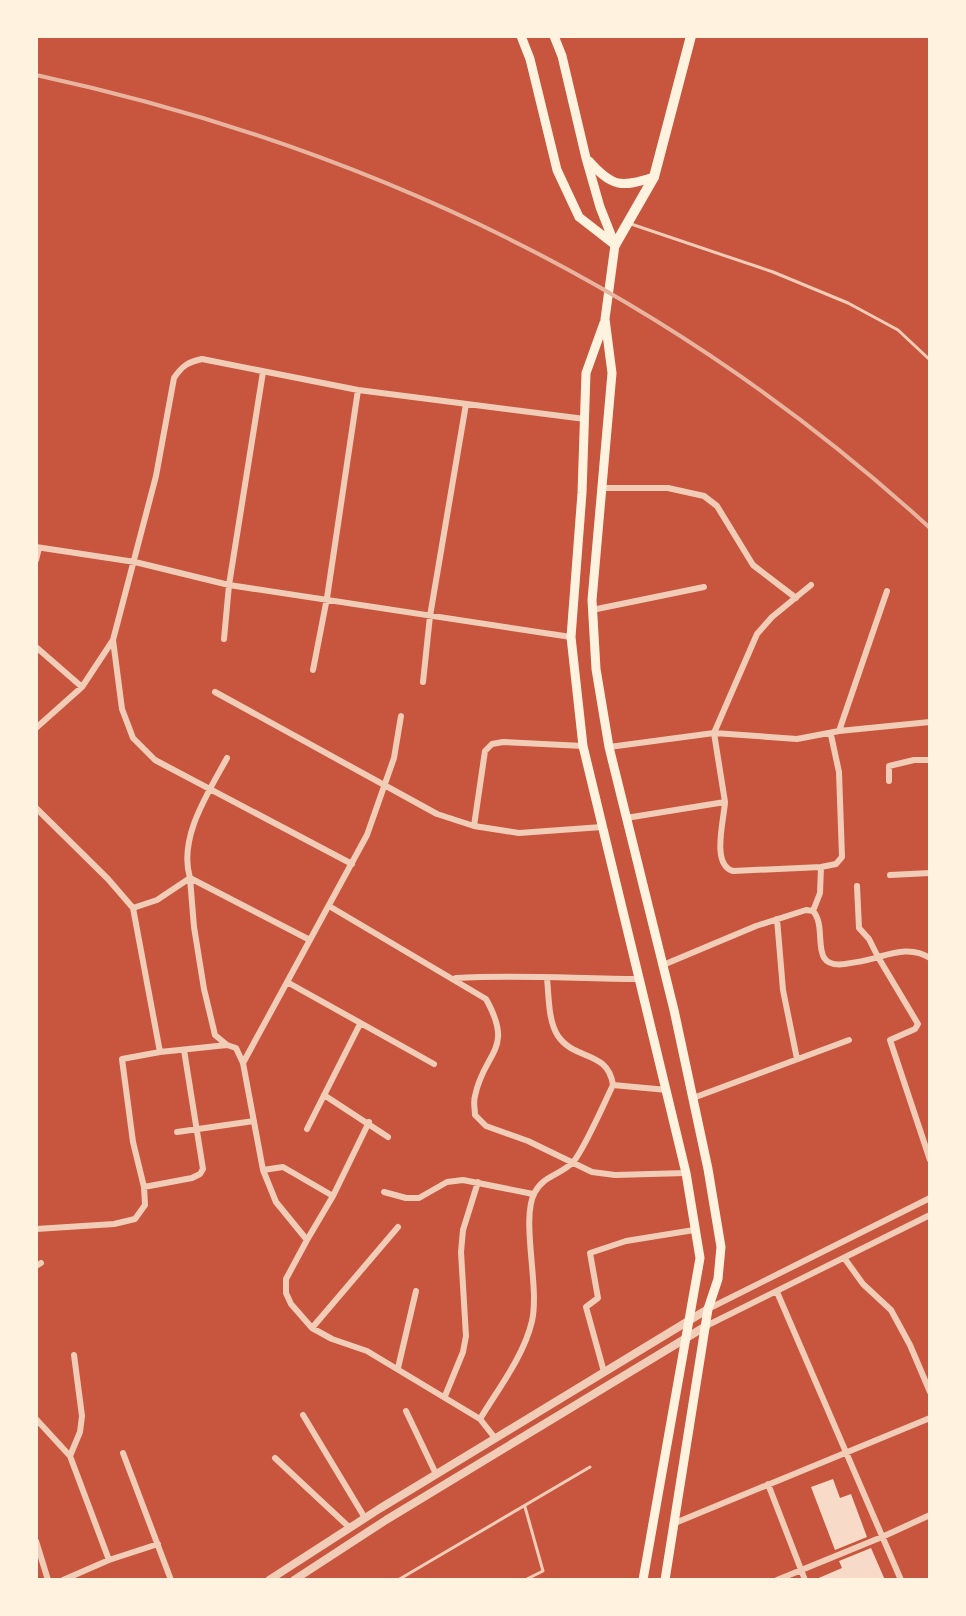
<svg xmlns="http://www.w3.org/2000/svg" width="966" height="1616" viewBox="0 0 966 1616" font-family="'Space Grotesk',sans-serif">
<style>
.building{fill:#f7dbc8}
.lines{fill:none;stroke-linecap:round;stroke-linejoin:round}
.service{stroke:#f1ccb7;stroke-width:3}
.minor{stroke:#f1ccb7;stroke-width:6}
.tertiary{stroke:#f1ccb7;stroke-width:8}
.secondary{stroke:#fff3e0;stroke-width:9}
.primary{stroke:#fff3e0;stroke-width:10}
.rail{stroke:#e9b49f;stroke-width:4}
</style>
<rect width="100%" height="100%" fill="#c8553d"/>
<path class="building" d="M833,1479L840,1498L851,1494L867,1537L835,1550L811,1487Z
M871,1548L885,1580H814L842,1568L839,1561Z"/>
<g class="lines">
<path class="service" d="M631,224L773,272L848,303L898,330L930,360
M398,1580L590,1467
M525,1580L543,1571L525,1507"/>
<path class="minor" d="M603,488H668L704,496L717,506L753,565L796,598
M36,547L135,562L229,585L571,637
M36,560L39,548
M592,610L704,587
M224,639L229,585L263,372
M36,647L82,687
M313,670L327,598L358,390
M423,682L430,616L466,404
M215,692L437,814L474,826L519,833L602,827
M36,728L82,687L113,640
M839,731L887,591
M609,747L714,733L797,739L839,731L930,722
M889,781V766L914,760H930
M725,802C724,820 711,865 733,871L821,867
M36,808L108,879L133,908L157,900L190,878C178,838 208,793 227,758
M626,818L725,802L714,733L757,634L772,617L811,585
M474,826L485,751L492,744L503,742L583,746
M352,864L155,760L133,738L122,709L113,640L156,476L174,378C182,366 188,362 202,359L358,390L585,419
M890,875L930,873
M190,878L194,927L204,989L215,1035L227,1045L236,1048L243,1063L263,1170L276,1202L307,1240L286,1279V1293L291,1304L312,1328L332,1339L367,1351L480,1419
M190,878L310,940
M857,886L859,928L869,939L878,957C896,952 913,947 930,958
M329,906L486,999C515,1051 484,1051 475,1096C473,1102 475,1109 475,1115L486,1126L528,1141L592,1172L615,1175L686,1173
M813,911L820,893L821,867L836,864L842,857L839,772L831,735
M777,919L783,990L797,1059
M663,965L756,926L806,910L813,911C829,929 807,969 845,964C856,962 867,961 878,957L918,1024L915,1029L890,1040L930,1160
M456,978C517,974 579,979 640,979
M547,979C549,996 548,1021 558,1036C575,1061 608,1050 613,1085L667,1090
M287,982L434,1064
M160,1052L227,1045
M243,1063L367,835L394,758L401,716
M324,1095L388,1137
M693,1098L849,1040
M307,1129L360,1024
M177,1132L254,1121
M263,1170L283,1167L333,1196
M144,1187L192,1178L200,1174L203,1169L184,1050
M384,1192L406,1198H419L447,1182L463,1180L533,1194
M36,1229L114,1224L135,1219L145,1205L144,1187L133,1142L122,1059L160,1052L133,908
M307,1240L333,1196L369,1122
M845,1259L863,1284L891,1310L910,1345L930,1392
M36,1266L41,1263
M777,1292L901,1580
M708,1309L930,1198
M706,1326L930,1215
M312,1328L398,1227
M74,1355L82,1416L80,1432L70,1456L109,1560
M398,1368L416,1291
M604,1372L586,1307L598,1298L590,1253L626,1241L694,1230
M445,1396L463,1352L466,1336L461,1252L463,1230L478,1182
M406,1411L436,1474
M303,1415L365,1518
M36,1419L70,1456
M495,1438L480,1419C498,1389 524,1356 532,1321C540,1286 520,1218 535,1192C544,1175 561,1175 573,1162C584,1150 605,1101 613,1085
M123,1453L171,1580
M275,1458L350,1528
M768,1484L805,1580
M675,1523L930,1418
M36,1541L48,1580
M63,1580L109,1560L158,1544
M777,1580L882,1537L930,1515"/>
<path class="tertiary" d="M269,1580L379,1509L708,1309
M294,1580L386,1520L706,1326"/>
<path class="secondary" d="M521,36L530,59L557,170L579,217L615,245
M554,36L562,56L586,158L600,207L615,245L605,319L612,373L592,600L596,669L609,747L674,1010L708,1169L721,1247L718,1279L708,1309L665,1580
M589,161C612,187 621,188 654,177
M604,323L586,373L582,493L571,637L583,746L686,1173L700,1258L643,1580"/>
<path class="primary" d="M615,245L654,177L691,36"/>
<path class="rail" d="M36,75C374,148 674,294 930,528"/>
</g>
<rect width="966" height="1616" fill="none" stroke="#fff3e0" stroke-width="76"/>
</svg>
